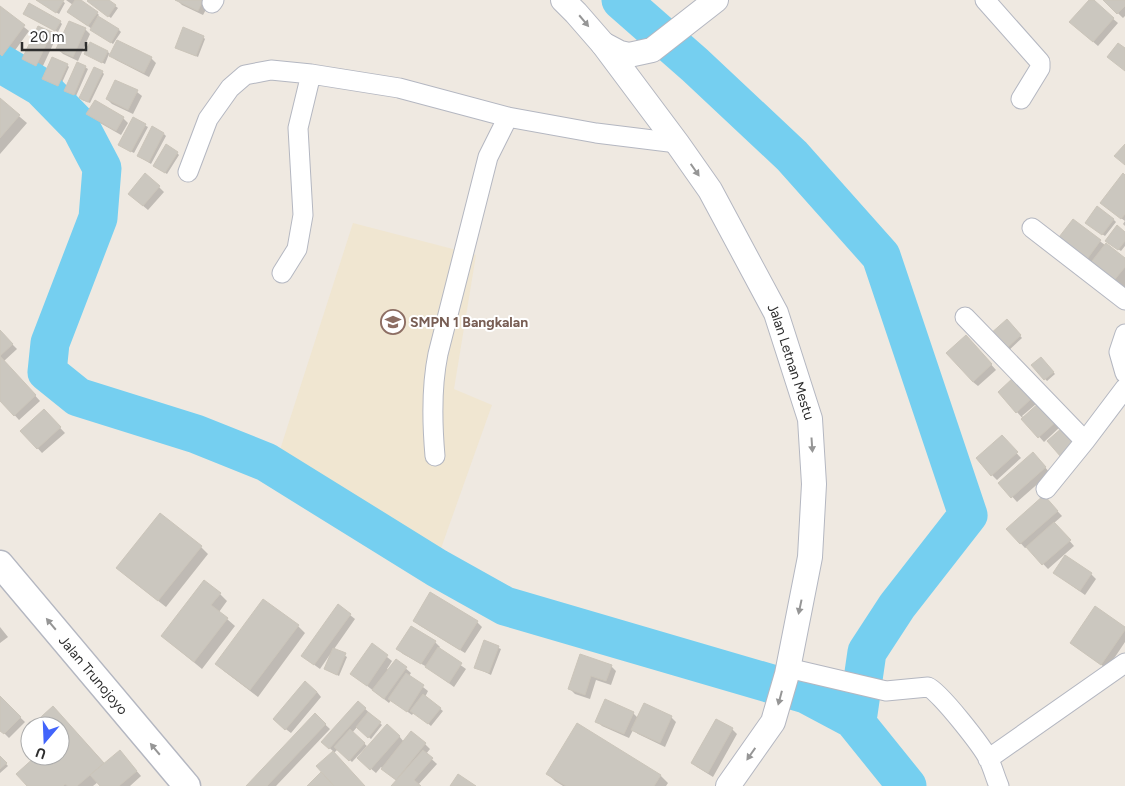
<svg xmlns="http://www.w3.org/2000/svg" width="1125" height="786" viewBox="0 0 1125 786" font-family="Figtree,sans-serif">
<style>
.education{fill:#f0e6d1}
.shadow{fill:#0003}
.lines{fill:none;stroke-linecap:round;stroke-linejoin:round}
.river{stroke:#75cff0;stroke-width:39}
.building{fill:#cbc7bf;stroke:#cbc5ba}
.minor-casing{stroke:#b4b7c1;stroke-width:21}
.tertiary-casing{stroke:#b4b7c1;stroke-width:26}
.secondary-casing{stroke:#b4b7c1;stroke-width:29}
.minor{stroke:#fff;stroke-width:19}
.tertiary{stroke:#fff;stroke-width:24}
.secondary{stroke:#fff;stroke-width:26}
.oneway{fill:#969696}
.labels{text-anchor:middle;stroke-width:4;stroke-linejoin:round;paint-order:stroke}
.education-label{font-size:14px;font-weight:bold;fill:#785e54;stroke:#fff;text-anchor:start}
.street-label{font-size:14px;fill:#2e2e2e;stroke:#fff}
</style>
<rect width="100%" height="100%" fill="#efe9e1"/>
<path class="education" d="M353,223L476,255L454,389L492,405L439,554L328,488L278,456Z"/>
<path class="shadow" d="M36,0H61L65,3L59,14Z
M66,0H78L97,13L99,15L97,17L119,30L121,32L113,44L71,14L73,5Z
M89,0H107L118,8L111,18L91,3Z
M177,0H211L203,15L182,5Z
M1091,0L1118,23L1098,46L1076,27Z
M1104,0H1125V16L1123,18Z
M0,8L29,31L8,60L0,54Z
M27,16L60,22L62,24L58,32Z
M39,27L51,33L56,38L41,70L28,64L24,59Z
M85,29L90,34L78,61L63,54L58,49Z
M203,37L205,39L198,57L177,48Z
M108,52L111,55L151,58L156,63L149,77L116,60L109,54L105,64L86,54Z
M67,65L69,67L60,87L43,79Z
M85,67L88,69L76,96L68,93L66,91Z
M102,72L104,74L90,103L82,100L80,97Z
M137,92L142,96L133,114L112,104L107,99Z
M0,100L27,123L0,154Z
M95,102L123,118L128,123L121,135L93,119L88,114Z
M133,119L148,127L134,153L119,145Z
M164,134L166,136L151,164L138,156Z
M177,153L179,155L167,174L157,168Z
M1125,176V226L1123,224L1125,221L1107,208Z
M159,187L164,192L148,210L135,199Z
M1114,220L1116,222L1105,236L1089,225Z
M1073,221L1125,260V295L1063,245Z
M1125,233V246L1121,251L1109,243Z
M1007,321L1022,338L1007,352Z
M0,332L17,349L4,361L40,401L19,420L0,399Z
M971,342L996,370L978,386L973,382Z
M1041,359L1055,374L1047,381L1033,366Z
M1014,379L1036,404L1022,416L1024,418L1040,404L1061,426L1044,442L999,392Z
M44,411L65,433L42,453L22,431Z
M1002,437L1021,458L997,480L992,475Z
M1038,459L1050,473L1017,502L1000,483Z
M1049,502L1062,516L1054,523L1074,546L1048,569L1027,547L1025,548L1008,529Z
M201,547L208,554L166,607L125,575Z
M1091,574L1096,579L1085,595L1060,577Z
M220,594L227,601L219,612L235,626L202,669L162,636Z
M350,615L355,619L334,649L347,657L339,676L325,669L331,653L320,669L302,656Z
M414,620L477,622L482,627L465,653L419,625Z
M298,626L305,633L258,697L224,671L217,664Z
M0,627L8,637L0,643Z
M1125,629V642L1107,669L1071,643Z
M435,642L440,647L438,649L466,669L454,687L427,667L403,654L398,649Z
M485,642L501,649L491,675L475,667Z
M372,645L392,661L387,669L389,670L396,660L411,673L409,676L428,691L425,697L443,711L431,726L414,712L412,715L391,700L389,703L352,674Z
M581,655L611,666L616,671L611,685L596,680L590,699L575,694L570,689Z
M317,692L321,697L291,733L279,724Z
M0,698L25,722L9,738L0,729Z
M358,702L382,725L371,739L357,727L352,733L367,746L352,762L338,749L334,753L364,786H309L323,773L334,752L323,742Z
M633,713L638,718L671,717L676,722L665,747L638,734L633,730L629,738L602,726L597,721Z
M60,715L105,764L124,756L141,776L130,786H101L98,782L93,786H29L38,756H60V726H33Z
M315,715L330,729L276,786H248Z
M716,720L732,729L737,734L713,777L697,767L692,763Z
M578,725L661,776L668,783L666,786H563L555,781L548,774Z
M30,728V737L26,732Z
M399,736L404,742L425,744L430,749L426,754L437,764L418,785L419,786H393L397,781L381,767L376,773L364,763Z
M0,757L8,766L0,773Z"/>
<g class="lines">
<path class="river" d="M621,0L695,65L792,156L881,256L968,515L897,606L867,652L858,714L853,719
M0,63L41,87L81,128L102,168L98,218L50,343L47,372L78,397L196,434L266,462L437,568L505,606L806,694L853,719L907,786"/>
</g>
<path class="building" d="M36,0H64L56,13Z
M75,0H81L98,12L88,26L67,12Z
M88,0H109L116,5L108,17L87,1Z
M175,0H203L198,11Z
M1089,0H1094L1114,18L1093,42L1069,22Z
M1103,0H1125V6L1117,14Z
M29,3L61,21L55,31L23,14Z
M0,6L25,25L2,56L0,54Z
M98,16L119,29L111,43L90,30Z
M69,21L86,28L73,57L56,49Z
M38,26L52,32L36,66L22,59Z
M183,27L204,36L196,56L175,48Z
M117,40L152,57L144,73L109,56Z
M90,42L108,51L102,63L84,54Z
M1118,43L1125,48V71L1107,57Z
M52,57L68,64L58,86L42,79Z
M77,62L86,66L74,95L64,91Z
M94,67L103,71L88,102L79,98Z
M115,80L138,90L128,110L106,99Z
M0,98L20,115L0,138Z
M95,100L124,117L116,131L86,114Z
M133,117L146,124L131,152L118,145Z
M152,126L164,133L149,162L137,156Z
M166,144L178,152L165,173L153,166Z
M1125,144V165L1114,156Z
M145,173L160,186L143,206L128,194Z
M1123,173L1125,175V214L1121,219L1100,203Z
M1097,206L1114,219L1102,235L1085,223Z
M1073,219L1101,240L1085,262L1056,241Z
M1117,225L1125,232V241L1118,250L1105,241Z
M1106,243L1125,258V267L1112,283L1089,265Z
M1007,319L1021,335L1004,351L989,335Z
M0,330L13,344L0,356Z
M966,335L992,364L973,382L946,353Z
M0,356L36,395L14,416L0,401Z
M1041,357L1054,372L1044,380L1031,365Z
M1014,377L1032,398L1016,413L998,392Z
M1040,402L1057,421L1038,438L1021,419Z
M44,409L61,427L37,449L20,431Z
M1063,427L1077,443L1061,457L1047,441Z
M1002,435L1018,452L991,476L976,458Z
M1033,452L1046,467L1011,498L998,483Z
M1044,495L1058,511L1020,544L1006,529Z
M160,513L202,546L158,601L116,568Z
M1054,522L1071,540L1042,565L1026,547Z
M1065,555L1092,573L1080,591L1053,573Z
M204,580L221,593L211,605L228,618L194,662L161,636Z
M430,592L478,621L460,650L413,621Z
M263,599L299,625L250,690L215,664Z
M338,604L351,614L314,665L301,656Z
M1095,606L1125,627V630L1101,665L1070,643Z
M411,626L436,641L421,664L396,649Z
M484,640L499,646L489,673L474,668Z
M372,643L388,655L367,686L350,674Z
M438,647L462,663L449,683L425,667Z
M333,648L346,653L337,675L324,669Z
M580,654L612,665L606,681L591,676L585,695L568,689Z
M396,659L407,667L384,699L372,690Z
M406,673L424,685L407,712L388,699Z
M305,681L317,692L285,730L273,719Z
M423,694L441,708L428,724L410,711Z
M0,696L21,717L4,734L0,731Z
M605,699L634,712L624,734L595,722Z
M358,701L366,708L329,749L321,742Z
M644,703L672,716L660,743L631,730Z
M53,706L104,763L77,786H68L65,784L63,786H27L16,774L36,756H60V726H31Z
M368,712L381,722L368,738L356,727Z
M315,713L326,724L267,786H246Z
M716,719L733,728L708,773L691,763Z
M577,723L661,775L654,786H566L546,774Z
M387,724L400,736L370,770L357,758Z
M350,729L365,743L349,761L334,747Z
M411,731L426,743L396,780L381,769Z
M120,750L137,771L119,786H100L90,775Z
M423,750L433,758L414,780L421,786H391Z
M333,751L365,786H334L316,766Z
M0,756L7,763L0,769Z
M321,772L334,786H307Z
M458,774L476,786H450Z"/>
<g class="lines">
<defs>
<path id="minor" d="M985,0L1040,62V68L1021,99
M212,3L214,0
M188,172L208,119L230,88L245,75L271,70L311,74L399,88L508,117L596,133L677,143
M1032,228L1125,300
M282,273L297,249L303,215L298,128L311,74
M965,317L1085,441
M1125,334L1119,352L1125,373
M435,456C432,422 431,388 438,354L488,157L508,117
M1046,489L1085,441L1125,388
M788,668L886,691L928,687C939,691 983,747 989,760C993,768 995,777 999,786
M988,759L1125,663"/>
<g id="tertiary">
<path id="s1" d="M563,0L576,13L603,44L677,143L710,190L776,313L810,419L814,484L810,557L787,674L773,722L728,786"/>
<path d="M603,44L620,53L629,55L652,50L716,0"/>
</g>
<g id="secondary">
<path id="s2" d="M0,564L187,786"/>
</g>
</defs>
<use href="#minor" class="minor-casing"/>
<use href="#tertiary" class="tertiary-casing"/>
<use href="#secondary" class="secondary-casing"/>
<use href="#minor" class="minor"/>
<use href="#tertiary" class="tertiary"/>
<use href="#secondary" class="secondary"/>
</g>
<defs><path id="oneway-solid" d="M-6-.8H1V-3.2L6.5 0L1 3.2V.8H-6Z" transform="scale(1.25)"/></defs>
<g class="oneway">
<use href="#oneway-solid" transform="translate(584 21) rotate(50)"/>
<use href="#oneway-solid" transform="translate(695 170) rotate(55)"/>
<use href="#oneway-solid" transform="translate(812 445) rotate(86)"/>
<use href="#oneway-solid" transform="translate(800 607) rotate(102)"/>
<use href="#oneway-solid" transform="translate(51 624) rotate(-130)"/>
<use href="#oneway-solid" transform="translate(780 698) rotate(105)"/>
<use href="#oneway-solid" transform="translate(155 749) rotate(-130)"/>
<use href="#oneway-solid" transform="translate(751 754) rotate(125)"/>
</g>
<defs>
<symbol id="school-ring" viewBox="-11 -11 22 22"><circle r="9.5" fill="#fff" stroke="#8d6e63" stroke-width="1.5"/><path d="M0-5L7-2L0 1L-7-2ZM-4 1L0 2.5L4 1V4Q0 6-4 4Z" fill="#8d6e63"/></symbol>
</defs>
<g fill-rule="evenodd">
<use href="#school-ring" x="379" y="308" width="28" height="28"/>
</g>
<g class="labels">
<g class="education-label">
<text x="410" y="327">SMPN 1 Bangkalan</text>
</g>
<g class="street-label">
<text dy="5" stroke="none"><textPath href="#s1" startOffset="431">Jalan Letnan Mestu</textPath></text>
<text dy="5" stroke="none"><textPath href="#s2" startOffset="145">Jalan Trunojoyo</textPath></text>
</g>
</g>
<g transform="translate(45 741) rotate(199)"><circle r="24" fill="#ffffff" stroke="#ababab"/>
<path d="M0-4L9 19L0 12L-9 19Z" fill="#4264fb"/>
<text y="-8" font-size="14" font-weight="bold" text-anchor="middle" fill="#2e2e2e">U</text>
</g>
<path d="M22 42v8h64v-8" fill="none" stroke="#2e2e2e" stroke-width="2.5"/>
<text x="30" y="42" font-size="15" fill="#2e2e2e" stroke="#ffffff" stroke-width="4" paint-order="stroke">20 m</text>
</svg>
